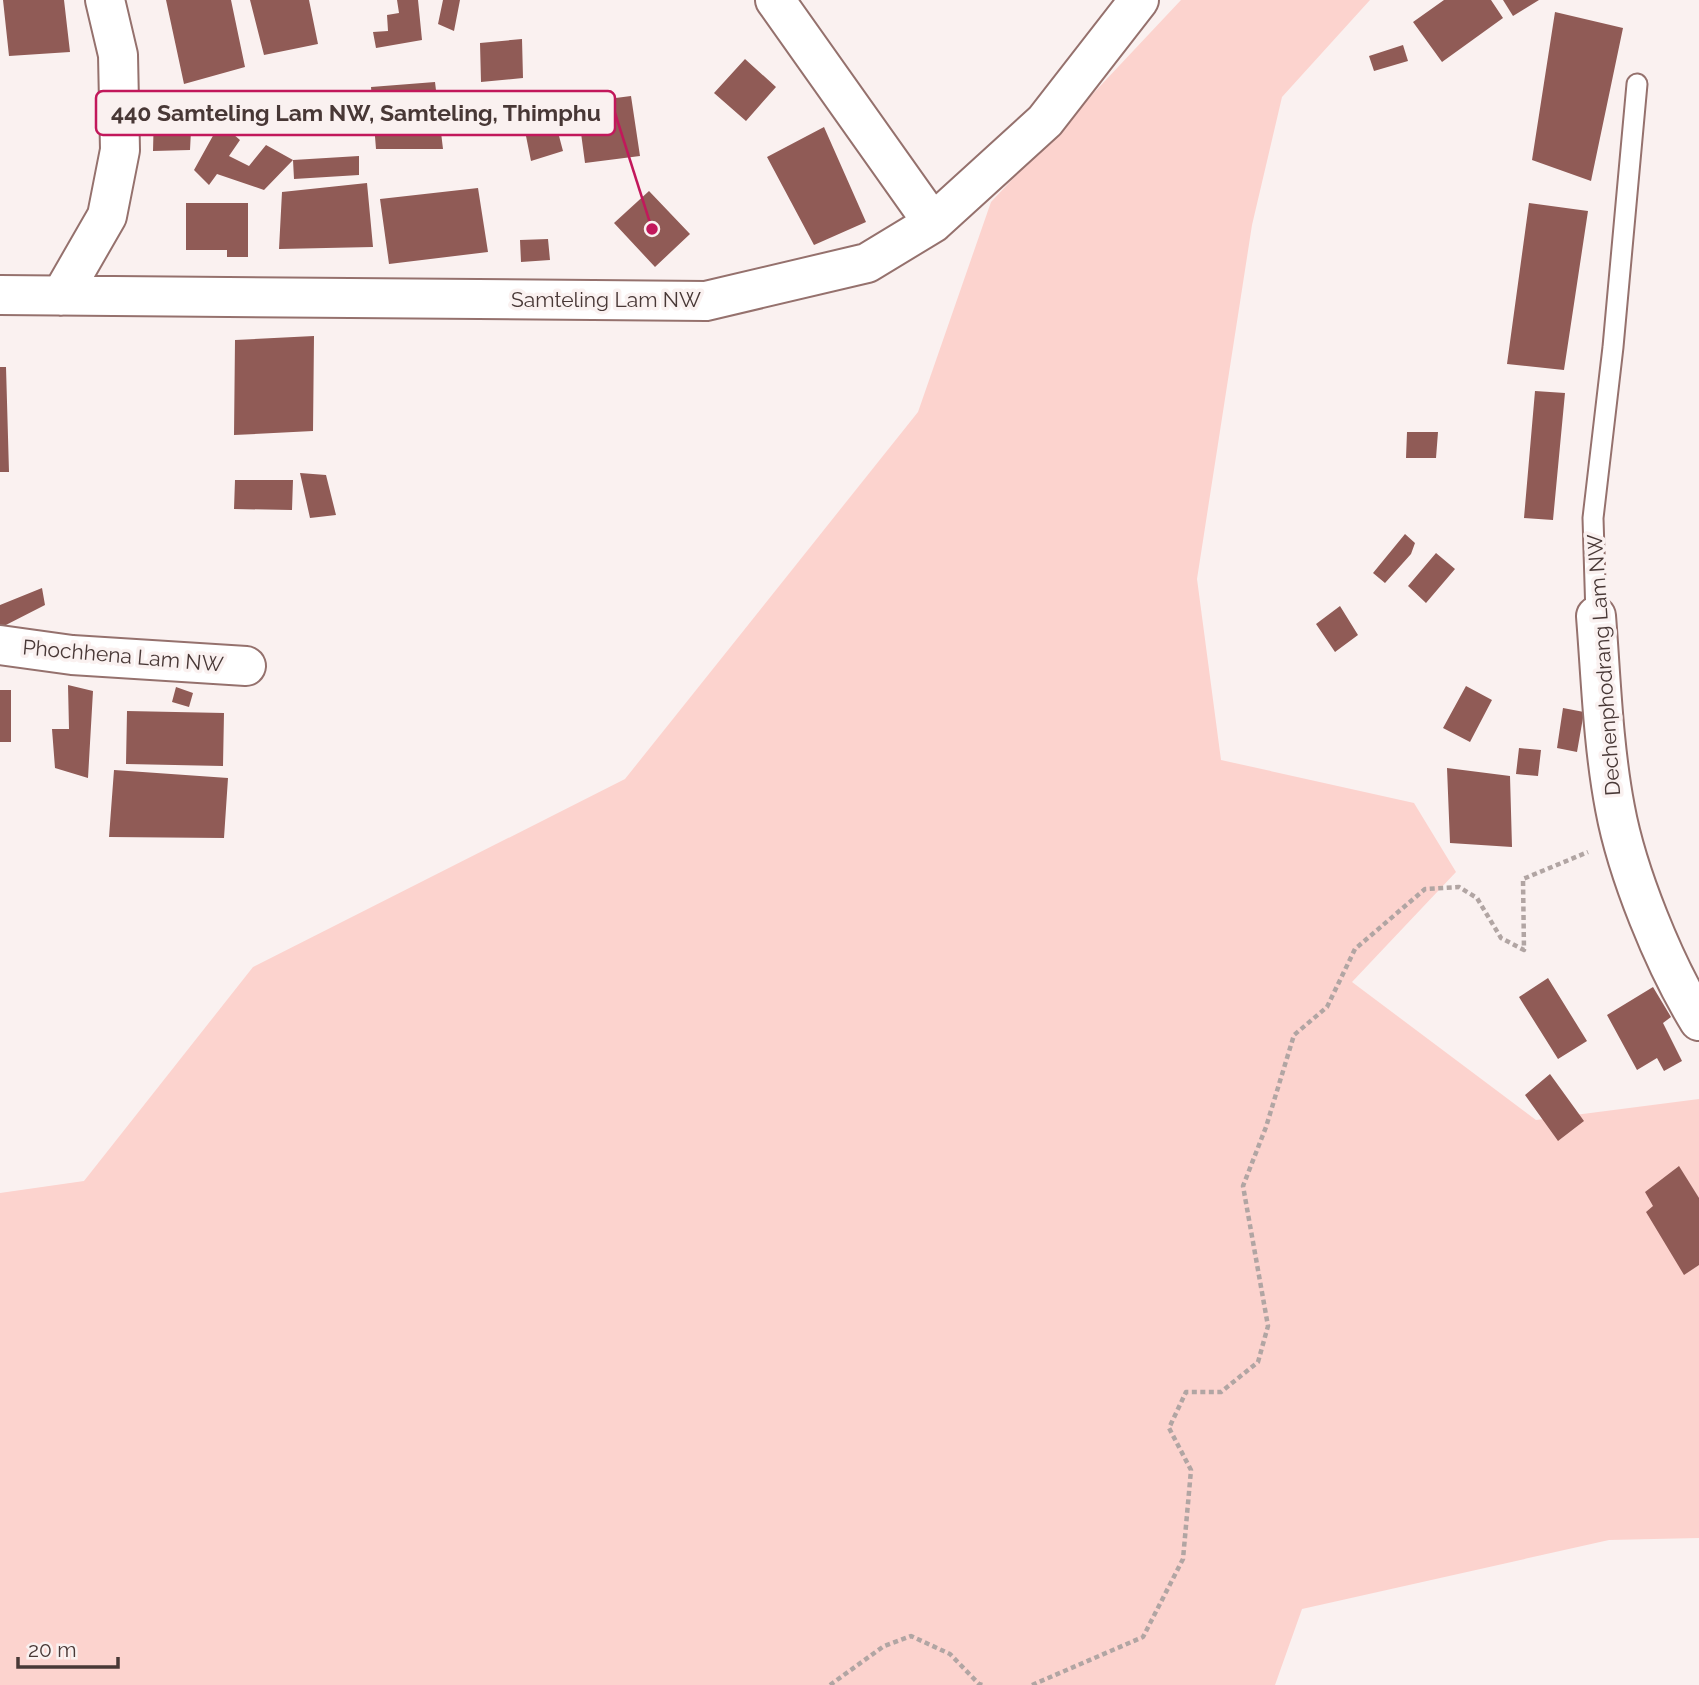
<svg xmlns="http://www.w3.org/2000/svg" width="1699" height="1685" viewBox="0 0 1699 1685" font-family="Raleway,sans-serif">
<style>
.green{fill:#fcd3ce}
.building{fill:#905b56}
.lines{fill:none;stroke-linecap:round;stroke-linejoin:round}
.lane-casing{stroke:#95716d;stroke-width:23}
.street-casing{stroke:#95716d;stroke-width:42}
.path{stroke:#b1a5a3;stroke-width:4.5;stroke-dasharray:5 3.5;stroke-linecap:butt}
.lane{stroke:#fff;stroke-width:19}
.street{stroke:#fff;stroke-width:38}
.labels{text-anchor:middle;stroke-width:7;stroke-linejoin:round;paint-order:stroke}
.street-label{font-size:21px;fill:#483836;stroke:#faf1f0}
.leader{fill:none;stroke:#c2185b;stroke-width:2.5}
.callout-dot{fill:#c2185b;stroke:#faf1f0;stroke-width:2.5}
.callout{fill:#faf1f0;stroke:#c2185b;stroke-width:2.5}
.callout-label{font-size:23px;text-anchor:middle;font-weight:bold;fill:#483836}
</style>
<rect width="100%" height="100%" fill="#faf1f0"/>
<path class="green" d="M1181,0H1370L1282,97L1252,225L1197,579L1221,760L1414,803L1456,872L1352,982L1536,1120L1699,1099V1538L1609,1540L1302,1609L1275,1685H0V1193L84,1181L253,967L625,779L918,412L991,202Z"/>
<path class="building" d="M3,0H64L70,52L9,56Z
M166,0H231L245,67L184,84Z
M250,0H309L318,44L264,55Z
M397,0H418L422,40L376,48L373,32L388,31L387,15L399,13Z
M443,0H460L454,31L438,24Z
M1444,0H1491L1503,18L1442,62L1413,22Z
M1503,0H1539L1513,16Z
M1555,12L1623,28L1591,181L1532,160Z
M522,39L523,78L481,82L480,43Z
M1403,45L1408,61L1374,71L1369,56Z
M745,59L776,87L746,121L714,93Z
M435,82L443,149H376L371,87Z
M631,96L640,156L585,163L577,103Z
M154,111H192L190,150L153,151Z
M555,121L563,151L531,161L525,131Z
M220,123L240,140L229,156L249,166L266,145L293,160L264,190L217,174L209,185L194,170Z
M824,127L866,222L814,245L767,157Z
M359,156V175L294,179L293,160Z
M367,183L373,247L279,249L282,192Z
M478,188L488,252L389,264L380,199Z
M649,191L690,234L655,267L614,223Z
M186,203H248V257H227V250H186Z
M1529,203L1588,211L1564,370L1507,364Z
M548,239L550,260L521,262L520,240Z
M314,336L313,431L234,435L235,340Z
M0,367H6L9,472H0Z
M1535,391L1565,393L1553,520L1524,518Z
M1407,432H1438L1436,458H1406Z
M300,473L326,475L336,515L310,518Z
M235,480H293L292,510L234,509Z
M1405,534L1415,543L1411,554L1385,583L1373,573Z
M1436,553L1455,569L1426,603L1408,586Z
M42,588L45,605L0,628V605Z
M1340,606L1358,635L1335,652L1316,624Z
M68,685L93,691L88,778L55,768L52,729H69Z
M1466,686L1492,700L1470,742L1443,728Z
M176,687L193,693L189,707L172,702Z
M0,690H11V742H0Z
M1563,708L1584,712L1577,752L1557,748Z
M127,711L224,713L223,766L126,764Z
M1519,748L1541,750L1538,776L1516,774Z
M1447,768L1510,776L1512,847L1450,843Z
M114,770L228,778L224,838L109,837Z
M1548,978L1587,1041L1558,1059L1519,997Z
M1653,987L1671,1017L1663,1023L1682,1061L1664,1071L1657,1058L1637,1070L1607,1015Z
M1550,1074L1584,1121L1558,1141L1525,1095Z
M1679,1166L1699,1198V1265L1684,1275L1646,1212L1653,1206L1645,1192Z"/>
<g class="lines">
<defs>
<path id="lane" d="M1596,616L1593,518L1613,347L1637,84"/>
<path id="street" d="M775,0L933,223
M0,295L706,301L867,263L933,223L1045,121L1139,0
M61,296L107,216L120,150L118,55L105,0
M1596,616C1601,679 1603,745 1615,808C1627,873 1664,964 1699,1021
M0,645L72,655L246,666"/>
</defs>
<use href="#lane" class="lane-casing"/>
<use href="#street" class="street-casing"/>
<path class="path" d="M830,1685L884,1646L911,1636L950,1654L979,1684L983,1685
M1032,1685L1143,1637L1183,1559L1191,1470L1169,1428L1186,1392H1221L1258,1362L1268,1326L1243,1186L1266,1127L1294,1035L1327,1007L1355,949L1425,889L1459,887L1477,898L1501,938L1524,950L1523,879L1588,852"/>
<use href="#lane" class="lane"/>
<use href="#street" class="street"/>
</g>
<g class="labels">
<g class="street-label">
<text x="606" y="307">Samteling Lam NW</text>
<text transform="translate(123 656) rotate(5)" y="7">Phochhena Lam NW</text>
<text transform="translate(1604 665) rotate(-94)" y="7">Dechenphodrang Lam NW</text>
</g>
</g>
<path class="leader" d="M652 229L615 113"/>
<circle class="callout-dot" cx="652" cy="229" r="7"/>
<rect class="callout" x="96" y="91" width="519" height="44" rx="7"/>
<g class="callout-label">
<text x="356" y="121">440 Samteling Lam NW, Samteling, Thimphu</text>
</g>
<path d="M18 1657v10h100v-10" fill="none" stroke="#483836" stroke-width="3.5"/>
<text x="28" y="1657" font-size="21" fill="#483836" stroke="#faf1f0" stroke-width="5" paint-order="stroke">20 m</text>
</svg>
